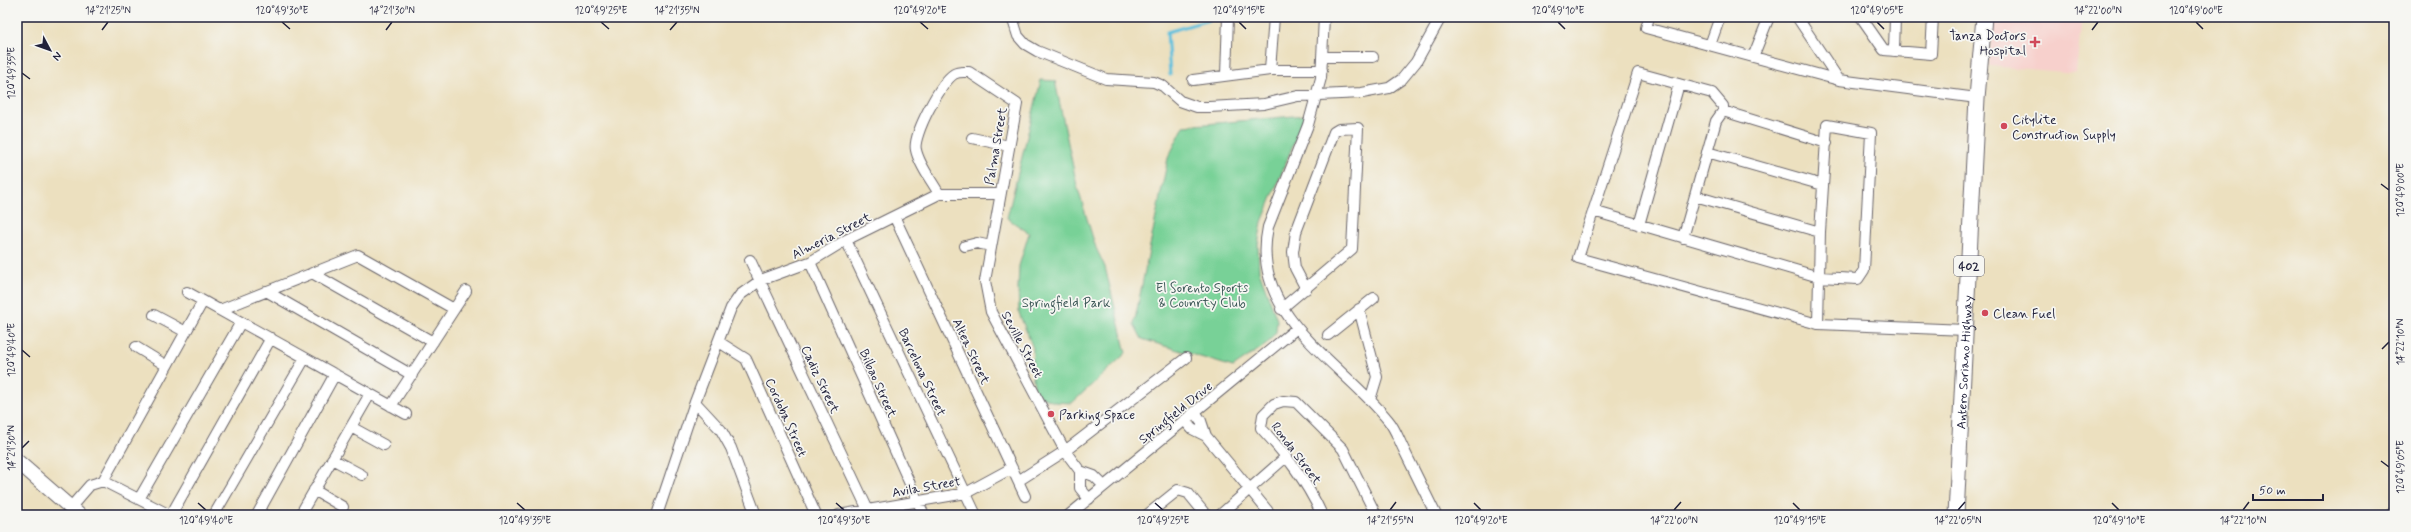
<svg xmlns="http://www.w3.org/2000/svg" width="2411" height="532" viewBox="0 0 2411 532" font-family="Mynerve,sans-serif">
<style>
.built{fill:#f7d0cc}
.green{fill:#78d197;stroke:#4d7a69}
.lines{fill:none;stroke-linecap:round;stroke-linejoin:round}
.stream{stroke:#60c1de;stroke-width:3}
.street-casing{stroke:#696469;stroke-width:12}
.secondary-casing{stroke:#696469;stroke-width:16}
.primary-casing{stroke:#696469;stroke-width:17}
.street{stroke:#fff;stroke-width:10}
.secondary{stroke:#fff;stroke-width:14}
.primary{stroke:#fff;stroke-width:15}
.ticks{fill:none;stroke:#22223b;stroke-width:1.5}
.poi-dot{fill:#d1495b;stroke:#f6f6f2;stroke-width:1.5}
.labels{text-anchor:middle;stroke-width:3.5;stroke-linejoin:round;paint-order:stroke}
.shield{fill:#f6f6f2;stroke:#626272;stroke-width:1}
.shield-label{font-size:12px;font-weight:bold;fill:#22223b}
.poi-label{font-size:13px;fill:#22223b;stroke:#f6f6f2;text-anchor:start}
.street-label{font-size:13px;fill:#22223b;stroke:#f6f6f2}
.park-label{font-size:13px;fill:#3c5757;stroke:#f6f6f2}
.neatline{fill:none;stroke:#22223b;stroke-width:1.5}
.ticks-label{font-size:10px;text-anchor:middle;fill:#22223b}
</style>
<rect width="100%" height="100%" fill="#f6f6f2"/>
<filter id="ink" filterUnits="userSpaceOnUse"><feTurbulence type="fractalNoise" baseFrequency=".025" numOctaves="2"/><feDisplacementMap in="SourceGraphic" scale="8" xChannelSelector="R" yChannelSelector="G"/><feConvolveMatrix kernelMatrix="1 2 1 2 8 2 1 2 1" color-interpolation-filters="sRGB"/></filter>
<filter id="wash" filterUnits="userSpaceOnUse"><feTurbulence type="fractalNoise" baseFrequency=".012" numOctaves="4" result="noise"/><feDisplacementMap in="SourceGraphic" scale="16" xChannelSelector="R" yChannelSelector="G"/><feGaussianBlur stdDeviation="0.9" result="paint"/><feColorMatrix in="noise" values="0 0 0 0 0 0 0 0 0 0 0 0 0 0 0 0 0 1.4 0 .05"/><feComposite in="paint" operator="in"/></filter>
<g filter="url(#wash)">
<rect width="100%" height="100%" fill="#ece0bf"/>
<path class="built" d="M1992,17H2082L2076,73L1989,66Z"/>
<path class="green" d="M1041,80L1055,81L1077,186L1096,248L1105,267L1126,353L1072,403L1054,402L1035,394L1032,371L1033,348L1019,313L1018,288L1019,266L1029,233L1007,218Z
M1305,115L1262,222L1258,244L1259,271L1277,320L1276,332L1267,344L1233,367L1142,339L1134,324L1168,158L1184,126Z"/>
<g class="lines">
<path class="stream" d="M1170,75L1167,32L1209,20L1210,17"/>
</g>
</g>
<g filter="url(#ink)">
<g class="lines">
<defs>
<path id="street" d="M1012,17L1018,36L1025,44L1037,51L1106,79L1154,82L1163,86L1180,101L1197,107H1209L1264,104L1298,96L1362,93L1389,88L1402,79L1416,62L1441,17
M1324,17L1321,78L1308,125L1268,227C1249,316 1341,361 1388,420C1395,428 1399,440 1404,450C1415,472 1425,493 1436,515
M1649,17L1646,28L1839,80L1977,98
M1797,17L1839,80
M1861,17L1884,50L1931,54L1933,17
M1710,45L1720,17
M1894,51L1895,17
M1324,57H1373
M1753,57L1769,17
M1270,70L1274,17
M1226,75L1228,17
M1193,80L1270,70H1322
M972,138L1009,146
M1827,143L1723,111V106L1712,93L1638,73L1578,258L1818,324L1966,330
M1707,152L1823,185
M939,194C932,181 919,165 916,150C912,136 941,82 954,74C959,71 963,72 969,72L1017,104L985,281L991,312L1065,451L1080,471V488L1089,499
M1695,196L1820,232
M1593,211L1819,277L1858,279L1864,270L1871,133L1827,125L1820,232L1818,324
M895,218L1025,496
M1639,225L1679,84
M1683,238L1716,121L1723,111
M846,240L976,515
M965,246L977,243L991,246
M750,260L868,510
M810,262L924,515
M312,273L433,342
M266,291L412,375
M187,292L406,414
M1281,309L1352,249L1358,128L1339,129L1334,132L1296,232L1293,252L1295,268L1306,289
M1359,309L1377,377L1370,400
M220,310L358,255L454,309
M154,315L186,332
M1328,335L1374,298
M719,342L746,359L816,515
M136,347L167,366
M695,402L721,430L731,448L756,515
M391,406L466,291
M1196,413L1201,421L1206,436
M1185,421L1192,429L1206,436L1271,515
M351,427L384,445
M332,459L362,475
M1080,471L1094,476L1104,486
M103,481L203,301
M1018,481L1065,451L1186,358
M314,490L343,507
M139,499L241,322
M70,508L90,485L103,481L170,515
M171,515L271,338
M214,515L305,358
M257,515L335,374
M300,515L370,394
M657,515L695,402L731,308L740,295L761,280L810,262L846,240L939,194H1000
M839,515L966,493L1012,468
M1069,515L1297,328
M1147,515L1178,490L1188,493L1206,515
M1220,515L1287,456
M1322,515C1306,480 1287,456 1261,428L1263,415L1274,404L1283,401L1296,402L1343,449L1376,515"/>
<path id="secondary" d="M17,461L79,515
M2393,515H2394"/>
<g id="primary">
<path id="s1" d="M1956,515L1977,98L1984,17"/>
</g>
</defs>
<use href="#street" class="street-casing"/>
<use href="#secondary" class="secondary-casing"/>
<use href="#primary" class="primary-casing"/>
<use href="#street" class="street"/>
<use href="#secondary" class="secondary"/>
<use href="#primary" class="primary"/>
</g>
</g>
<path class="ticks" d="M282,22L290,29M601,22L609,29M920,22L928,29M1239,22L1246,29M1558,22L1565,29M1877,22L1884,29M2196,22L2203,29M102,30L108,22M386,30L392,22M670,30L677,22M2092,30L2098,22M22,73L30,79M2381,184L2389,190M2382,349L2389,342M22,350L30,357M22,448L29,441M2381,461L2389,467M198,503L206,510M517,503L525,510M836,503L844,510M1155,503L1163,510M1474,503L1481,510M1793,503L1800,510M2112,503L2119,510M1390,510L1396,502M1674,510L1681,502M1958,510L1965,502M2243,510L2249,502"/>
<g class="poi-dot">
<path d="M2033 36h4v4h4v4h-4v4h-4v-4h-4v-4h4z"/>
<circle cx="2004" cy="126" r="4"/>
<circle cx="1985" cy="313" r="4"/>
<circle cx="1051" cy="414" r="4"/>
</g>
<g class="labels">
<rect class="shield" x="1954" y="256" width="30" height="20" rx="3"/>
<g class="shield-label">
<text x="1969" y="270">402</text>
</g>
<g class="poi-label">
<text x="2026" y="40" text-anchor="end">Tanza Doctors<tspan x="2026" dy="15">Hospital</tspan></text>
<text x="2012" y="124">Citylite<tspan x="2012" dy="15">Construction Supply</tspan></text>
<text x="1993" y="318">Clean Fuel</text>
<text x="1059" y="419">Parking Space</text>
</g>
<g class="street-label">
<text transform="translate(995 146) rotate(-80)" y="5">Palma Street</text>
<text transform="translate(831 235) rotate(-27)" y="5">Almeria Street</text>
<text transform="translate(1023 344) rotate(62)" y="5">Seville Street</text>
<text transform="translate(972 351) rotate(65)" y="5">Altea Street</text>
<text dy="5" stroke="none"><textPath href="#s1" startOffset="153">Antero Soriano Highway</textPath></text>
<text transform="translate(923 372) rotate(65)" y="5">Barcelona Street</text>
<text transform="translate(821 379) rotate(65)" y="5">Cadiz Street</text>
<text transform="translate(879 383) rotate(66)" y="5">Bilbao Street</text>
<text transform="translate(1175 412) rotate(-39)" y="5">Springfield Drive</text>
<text transform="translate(787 417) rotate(66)" y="5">Cordoba Street</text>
<text transform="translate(1297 453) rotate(53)" y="5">Ronda Street</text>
<text transform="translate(926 486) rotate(-10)" y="5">Avila Street</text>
</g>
<g class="park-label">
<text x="1202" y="292">El Sorento Sports<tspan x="1202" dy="15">&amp; Counrty Club</tspan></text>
<text x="1066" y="307">Springfield Park</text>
</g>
</g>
<rect width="2411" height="532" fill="none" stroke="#f6f6f2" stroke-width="44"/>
<g transform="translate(50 50) rotate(131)" stroke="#f6f6f2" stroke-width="3" paint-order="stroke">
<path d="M0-3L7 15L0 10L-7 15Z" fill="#22223b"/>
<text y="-6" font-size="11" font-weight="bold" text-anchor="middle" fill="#22223b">N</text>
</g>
<path d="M2253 494v6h70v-6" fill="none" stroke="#22223b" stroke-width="2"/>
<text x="2259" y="494" font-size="12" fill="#22223b" stroke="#f6f6f2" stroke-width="3" paint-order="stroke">50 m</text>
<rect x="22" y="22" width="2367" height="488" class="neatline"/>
<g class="ticks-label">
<text x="108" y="14">14°21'25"N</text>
<text x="282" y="14">120°49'30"E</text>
<text x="392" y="14">14°21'30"N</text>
<text x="601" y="14">120°49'25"E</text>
<text x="677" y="14">14°21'35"N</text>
<text x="920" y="14">120°49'20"E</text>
<text x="1239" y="14">120°49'15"E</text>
<text x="1558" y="14">120°49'10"E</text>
<text x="1877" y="14">120°49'05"E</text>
<text x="2098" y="14">14°22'00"N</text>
<text x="2196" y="14">120°49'00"E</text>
<text transform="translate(11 73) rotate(-90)" y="4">120°49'35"E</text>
<text transform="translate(2400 190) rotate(-90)" y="4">120°49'00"E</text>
<text transform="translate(2400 342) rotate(-90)" y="4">14°22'10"N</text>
<text transform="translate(11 350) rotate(-90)" y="4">120°49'40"E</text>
<text transform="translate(11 448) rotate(-90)" y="4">14°21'30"N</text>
<text transform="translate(2400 467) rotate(-90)" y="4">120°49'05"E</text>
<text x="206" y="524">120°49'40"E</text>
<text x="525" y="524">120°49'35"E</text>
<text x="844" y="524">120°49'30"E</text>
<text x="1163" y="524">120°49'25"E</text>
<text x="1390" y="524">14°21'55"N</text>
<text x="1481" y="524">120°49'20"E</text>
<text x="1674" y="524">14°22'00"N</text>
<text x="1800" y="524">120°49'15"E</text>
<text x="1958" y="524">14°22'05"N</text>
<text x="2119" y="524">120°49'10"E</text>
<text x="2243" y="524">14°22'10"N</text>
</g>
</svg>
